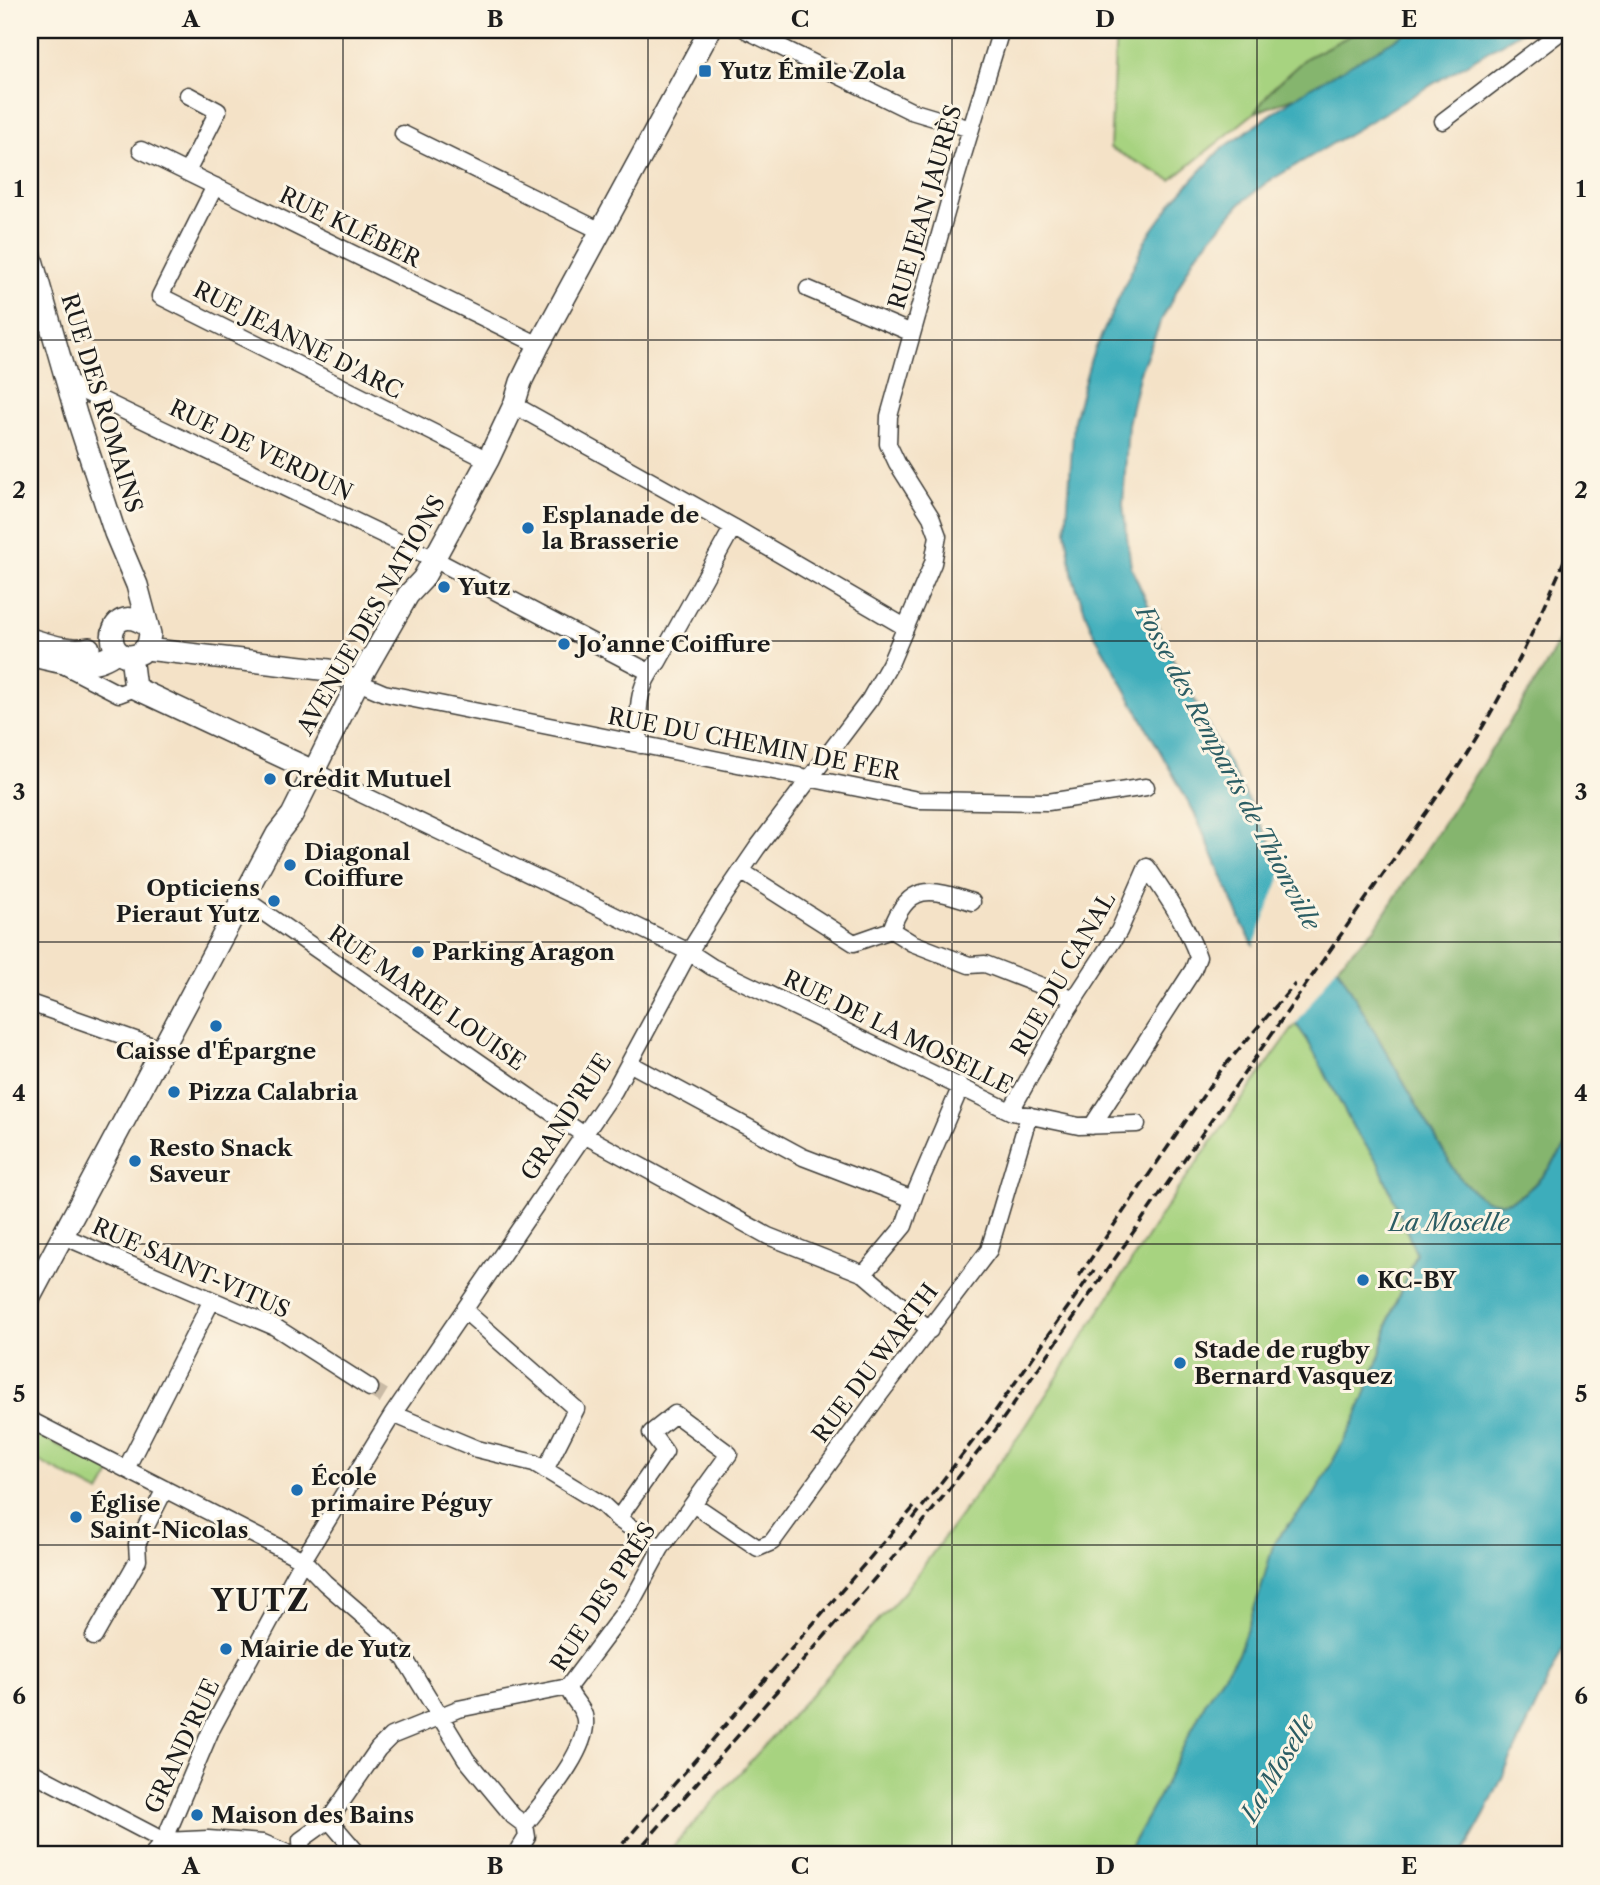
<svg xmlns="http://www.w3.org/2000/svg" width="1600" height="1885" viewBox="0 0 1600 1885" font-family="'Libre Caslon Text',serif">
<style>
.green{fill:#a7d380;stroke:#62784e;stroke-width:2}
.forest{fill:#85b56e;stroke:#506845;stroke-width:2}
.water{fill:#3eadbb;stroke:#2d646c;stroke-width:2}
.pier{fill:#f4e2c7}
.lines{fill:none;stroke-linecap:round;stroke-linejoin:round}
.street-tunnel{stroke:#c9baa5;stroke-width:16;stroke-dasharray:16 8;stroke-linecap:butt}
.street-casing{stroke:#3c3a36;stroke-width:19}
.secondary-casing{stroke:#3c3a36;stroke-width:24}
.street{stroke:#fff;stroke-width:16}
.secondary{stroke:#fff;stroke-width:21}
.rail{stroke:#1c1c1c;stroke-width:3.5;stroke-dasharray:10 5;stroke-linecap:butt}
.grid{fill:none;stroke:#1c1c1c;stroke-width:2;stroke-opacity:0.55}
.poi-dot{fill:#1f6fb2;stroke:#fcf5e5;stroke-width:2.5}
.labels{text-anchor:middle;stroke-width:6;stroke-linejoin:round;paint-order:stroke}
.poi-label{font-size:23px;font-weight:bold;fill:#1c1c1c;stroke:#fcf5e5;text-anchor:start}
.street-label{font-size:23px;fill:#1c1c1c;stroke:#fcf5e5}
.water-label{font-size:24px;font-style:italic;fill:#2b5d64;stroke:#fcf5e5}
.district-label{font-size:30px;font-weight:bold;letter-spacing:2px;fill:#1c1c1c;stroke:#fcf5e5}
.neatline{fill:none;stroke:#1c1c1c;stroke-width:2.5}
.grid-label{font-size:23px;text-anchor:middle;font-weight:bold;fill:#1c1c1c}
</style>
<rect width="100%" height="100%" fill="#fcf5e5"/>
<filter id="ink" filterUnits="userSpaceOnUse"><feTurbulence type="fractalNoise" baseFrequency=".0143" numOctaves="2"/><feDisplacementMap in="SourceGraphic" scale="14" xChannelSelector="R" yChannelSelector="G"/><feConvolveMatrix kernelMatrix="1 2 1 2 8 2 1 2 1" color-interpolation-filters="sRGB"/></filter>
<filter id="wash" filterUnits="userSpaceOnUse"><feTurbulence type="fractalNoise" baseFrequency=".00686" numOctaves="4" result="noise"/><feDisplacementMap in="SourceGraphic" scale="28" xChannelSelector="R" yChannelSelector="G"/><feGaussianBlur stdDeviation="1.57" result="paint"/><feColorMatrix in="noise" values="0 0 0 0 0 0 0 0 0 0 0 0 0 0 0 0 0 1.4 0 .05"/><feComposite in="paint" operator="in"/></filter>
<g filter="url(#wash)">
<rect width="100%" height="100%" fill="#f4e2c7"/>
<path class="green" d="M1116,30H1361L1306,58L1274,87L1254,113L1171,180L1110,148Z
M1296,1024L1308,1041L1354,1129L1378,1162L1416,1253L1390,1316L1378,1362L1355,1420L1315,1494L1274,1542L1261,1589L1238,1654L1207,1699L1159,1796L1126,1855H665L904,1592L1026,1426L1176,1192Z
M30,1431L112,1472L100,1493L30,1457Z"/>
<path class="forest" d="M1361,30H1414L1325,86L1254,113L1274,87L1306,58Z
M1570,620V1140C1556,1160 1523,1209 1493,1202C1478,1199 1465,1183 1455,1172L1337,966L1375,928L1544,669Z"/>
<path class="water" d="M1412,30H1524L1266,183L1240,204L1194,257L1161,321L1140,372L1128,424L1123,505L1131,567L1172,658L1337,966L1455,1172C1465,1183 1478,1199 1493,1202C1524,1209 1555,1161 1570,1140V1634L1485,1814L1462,1855H1126L1159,1796L1207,1699L1238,1654L1261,1589L1274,1542L1315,1494L1355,1420L1378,1362L1390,1317L1416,1253L1378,1162L1354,1129L1308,1041L1296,1024L1243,925L1194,812L1091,628L1073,578L1066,532L1074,420L1091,358L1146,239L1175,199L1219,151L1306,90Z"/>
<path class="pier" d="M1286,863L1339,963L1295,1026L1253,948Z"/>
</g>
<g filter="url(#ink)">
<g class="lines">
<path class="street-tunnel" d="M370,1388L388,1399"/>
<defs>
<path id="street" d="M746,30L911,111L971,129
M1443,121L1563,30
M403,134L601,231
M141,150L539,345
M187,172L218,111L188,95
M215,186L160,296L488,460
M808,289L912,333
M68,384L434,559L649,672
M514,405L733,527L658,662C636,686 637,714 640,745
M733,527L905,627
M61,664L119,694L135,688
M358,682L384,693L918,800L1048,802L1146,787
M313,771L575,896L689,952L712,967L1012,1112L1079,1126L1137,1124
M741,871L854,943L891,930L912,943L969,965L985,964L1075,999
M243,898L584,1135L768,1236L864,1274L930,1330
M891,930C908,882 931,888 972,902
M30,1003L161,1049
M629,1063L803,1157L913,1199
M1012,1112L1014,1105L1066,1012L1119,931L1147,867
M1092,1126L1193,970L1198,957C1187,925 1166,895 1147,867
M63,1236L275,1327L370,1388
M864,1274L904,1226L916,1191L961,1086
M464,1310L576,1409L545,1470
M393,1414L477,1449L534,1463L603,1505L618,1519L661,1548
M30,1420L303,1560L325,1583L384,1634L400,1651L466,1759L513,1816L525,1825
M126,1469L212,1300
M693,1504L758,1548L772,1542L874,1402L989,1250L1029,1115
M94,1637L138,1560L137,1544L165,1489
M568,1687L631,1603L661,1548L729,1454L675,1414L651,1433L665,1452L618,1519
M30,1771L164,1841L208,1839L263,1843L292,1855
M329,1820L359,1855
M525,1825C543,1801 588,1751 585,1720C584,1707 571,1700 568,1687
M152,1855L164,1841L211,1730L303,1560L393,1414L614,1091L689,952L720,902L757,848L870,699L890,664L933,563L938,536L931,517L897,463L888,444L889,416L953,188L1001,30
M302,1855L301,1840L329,1820L378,1749L391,1736L458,1709L568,1687
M516,1855L527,1837L525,1825"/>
<path id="secondary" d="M30,253L76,414L115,533L137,585L150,634L148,645L141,653C101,671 103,597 146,625
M30,639C50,645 69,652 89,648
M146,649L329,670L358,682
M30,655C58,663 93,672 117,651
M131,656L135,688L313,771
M30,1297L277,834L292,815L358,682L408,595L423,579L488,460L514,405L521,382L539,345L710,30"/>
</defs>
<use href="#street" class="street-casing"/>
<use href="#secondary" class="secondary-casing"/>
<use href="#street" class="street"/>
<use href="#secondary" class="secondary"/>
<path class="rail" d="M1079,1276L1221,1070L1295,984
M913,1519L989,1420L1094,1270
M613,1855L914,1507
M634,1855L917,1530L996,1429L1460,764C1504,695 1539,623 1570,546"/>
</g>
</g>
<path class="grid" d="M343,30V1855M648,30V1855M952,30V1855M1257,30V1855M30,340H1570M30,641H1570M30,942H1570M30,1244H1570M30,1545H1570"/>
<g class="poi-dot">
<rect x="698" y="64" width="14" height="14" rx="3.5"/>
<circle cx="528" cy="528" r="7"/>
<circle cx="444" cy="587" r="7"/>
<circle cx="564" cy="644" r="7"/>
<circle cx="270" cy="779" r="7"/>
<circle cx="290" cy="865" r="7"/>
<circle cx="274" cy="901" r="7"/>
<circle cx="418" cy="952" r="7"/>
<circle cx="216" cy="1026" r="7"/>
<circle cx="174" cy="1092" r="7"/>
<circle cx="135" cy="1161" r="7"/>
<circle cx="1363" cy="1280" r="7"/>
<circle cx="1180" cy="1363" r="7"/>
<circle cx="297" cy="1490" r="7"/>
<circle cx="76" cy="1517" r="7"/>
<circle cx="226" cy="1649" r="7"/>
<circle cx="197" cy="1815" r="7"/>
</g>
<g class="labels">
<g class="poi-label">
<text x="719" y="79">Yutz Émile Zola</text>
<text x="542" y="523">Esplanade de<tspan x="542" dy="26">la Brasserie</tspan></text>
<text x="458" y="595">Yutz</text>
<text x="578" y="652">Jo’anne Coiffure</text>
<text x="284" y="787">Crédit Mutuel</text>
<text x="304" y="860">Diagonal<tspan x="304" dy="26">Coiffure</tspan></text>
<text x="260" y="896" text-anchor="end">Opticiens<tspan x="260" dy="26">Pieraut Yutz</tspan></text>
<text x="432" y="960">Parking Aragon</text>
<text x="216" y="1059" text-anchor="middle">Caisse d'Épargne</text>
<text x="188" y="1100">Pizza Calabria</text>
<text x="149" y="1156">Resto Snack<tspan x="149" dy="26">Saveur</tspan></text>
<text x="1377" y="1288">KC-BY</text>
<text x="1194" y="1358">Stade de rugby<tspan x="1194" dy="26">Bernard Vasquez</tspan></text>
<text x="311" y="1485">École<tspan x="311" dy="26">primaire Péguy</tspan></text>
<text x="90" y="1512">Église<tspan x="90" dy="26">Saint-Nicolas</tspan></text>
<text x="240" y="1657">Mairie de Yutz</text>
<text x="211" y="1823">Maison des Bains</text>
</g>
<g class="street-label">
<text transform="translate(925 207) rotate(-74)" y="8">RUE JEAN JAURÈS</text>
<text transform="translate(350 227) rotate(26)" y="8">RUE KLÉBER</text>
<text transform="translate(298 340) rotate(27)" y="8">RUE JEANNE D'ARC</text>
<text transform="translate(102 403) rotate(73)" y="8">RUE DES ROMAINS</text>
<text transform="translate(261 450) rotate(26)" y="8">RUE DE VERDUN</text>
<text transform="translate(371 615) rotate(-60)" y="8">AVENUE DES NATIONS</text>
<text transform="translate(754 744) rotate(11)" y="8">RUE DU CHEMIN DE FER</text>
<text transform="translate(1063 974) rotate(-60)" y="8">RUE DU CANAL</text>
<text transform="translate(427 998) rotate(35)" y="8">RUE MARIE LOUISE</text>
<text transform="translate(898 1032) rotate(26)" y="8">RUE DE LA MOSELLE</text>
<text transform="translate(566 1117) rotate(-57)" y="8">GRAND'RUE</text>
<text transform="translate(191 1268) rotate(24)" y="8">RUE SAINT-VITUS</text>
<text transform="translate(875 1363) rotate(-53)" y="8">RUE DU WARTH</text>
<text transform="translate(603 1597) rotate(-57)" y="8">RUE DES PRÉS</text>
<text transform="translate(182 1746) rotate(-65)" y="8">GRAND'RUE</text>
</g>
<g class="water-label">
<text transform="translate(1228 768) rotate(62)" y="8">Fosse des Remparts de Thionville</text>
<text x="1449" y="1231">La Moselle</text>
<text transform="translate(1278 1768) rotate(-59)" y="8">La Moselle</text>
</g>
<g class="district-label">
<text x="261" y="1611">YUTZ</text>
</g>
</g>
<rect width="1600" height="1885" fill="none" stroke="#fcf5e5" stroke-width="77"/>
<rect x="38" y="38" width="1524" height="1808" class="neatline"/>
<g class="grid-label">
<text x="191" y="27">A</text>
<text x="495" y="27">B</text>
<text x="800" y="27">C</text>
<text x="1105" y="27">D</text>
<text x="1409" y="27">E</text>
<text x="19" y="197">1</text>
<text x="1581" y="197">1</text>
<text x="19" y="498">2</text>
<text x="1581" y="498">2</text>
<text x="19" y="800">3</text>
<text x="1581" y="800">3</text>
<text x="19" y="1101">4</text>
<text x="1581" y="1101">4</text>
<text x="19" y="1402">5</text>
<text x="1581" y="1402">5</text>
<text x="19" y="1704">6</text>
<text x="1581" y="1704">6</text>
<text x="191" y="1874">A</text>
<text x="495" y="1874">B</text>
<text x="800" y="1874">C</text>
<text x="1105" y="1874">D</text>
<text x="1409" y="1874">E</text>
</g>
</svg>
